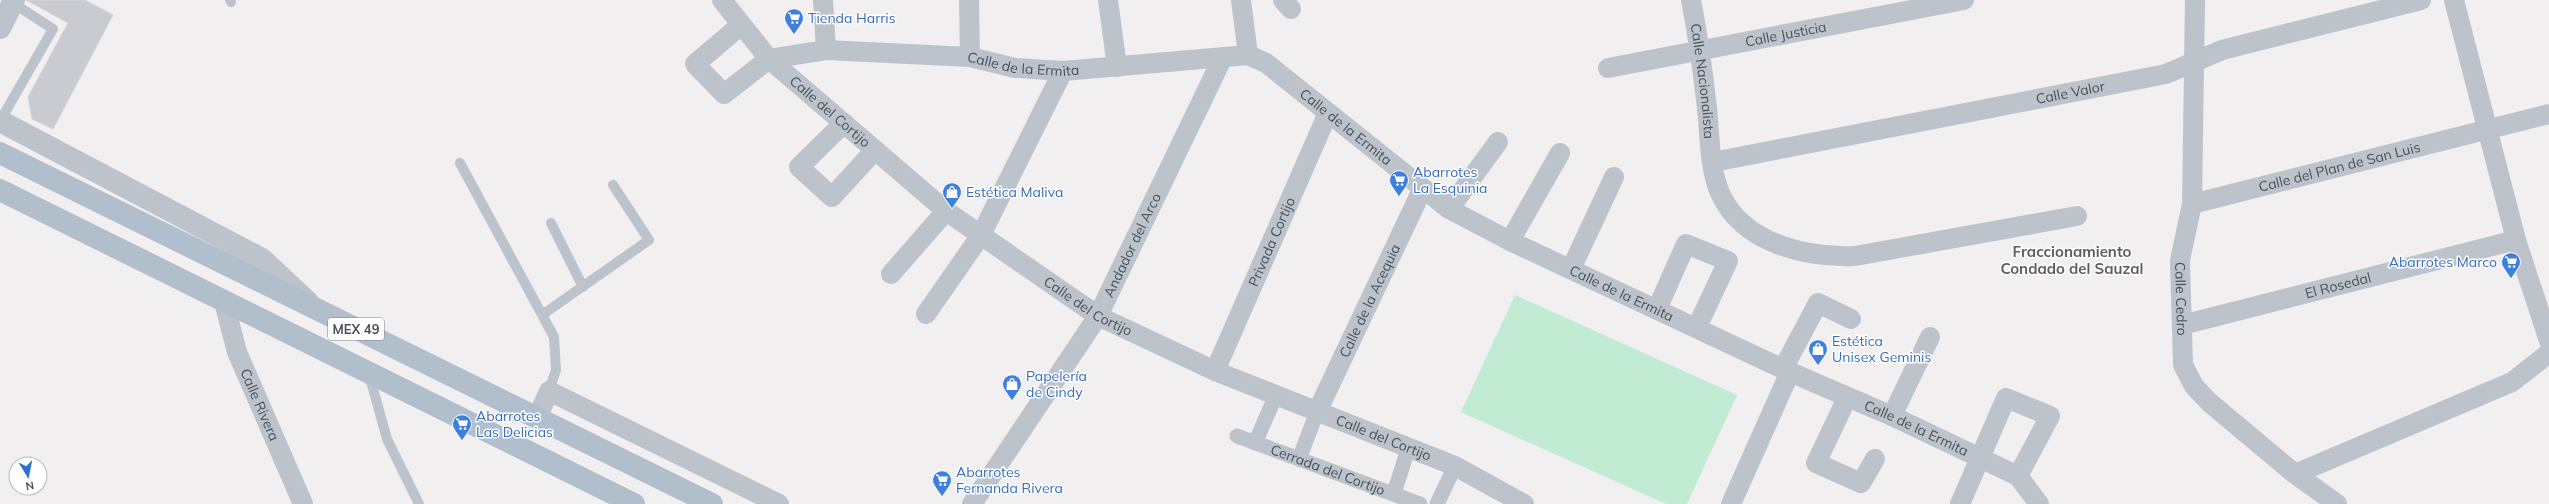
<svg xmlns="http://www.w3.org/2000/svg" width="2549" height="504" viewBox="0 0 2549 504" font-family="Mulish,sans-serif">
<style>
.green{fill:#c1ebd2}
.building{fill:#c9cbd1;stroke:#d4d5da}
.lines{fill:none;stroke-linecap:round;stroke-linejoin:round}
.service{stroke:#bcc3cb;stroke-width:10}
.pedestrian{stroke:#bcc3cb;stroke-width:15}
.minor{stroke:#bcc3cb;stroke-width:20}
.tertiary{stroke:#bcc3cb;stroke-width:22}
.primary{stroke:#b1becc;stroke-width:22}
.labels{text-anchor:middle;stroke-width:3;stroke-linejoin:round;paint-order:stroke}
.shield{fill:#fff;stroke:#80868c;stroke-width:1}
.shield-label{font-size:13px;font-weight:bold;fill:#49525b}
.shop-label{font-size:14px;fill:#366cbe;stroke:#fff;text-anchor:start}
.street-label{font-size:14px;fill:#49525b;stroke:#fff}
.neighbourhood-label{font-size:15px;font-weight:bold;fill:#5c5f63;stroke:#fff}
</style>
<rect width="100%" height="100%" fill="#f1efef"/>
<path class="green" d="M1515,295L1737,395L1687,504H1666L1461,412Z"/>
<path class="building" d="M26,0H85L113,15L53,129L32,119L28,97L68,23Z"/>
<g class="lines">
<path class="service" d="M230,0L231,2
M0,121L53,29L13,3
M460,163L554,337L556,370L549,391
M551,223L583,287
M542,315L649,240L613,185
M369,374L387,439L419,504"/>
<g class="pedestrian">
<path id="s1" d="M1237,436L1420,504"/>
<path d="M1255,443L1276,395"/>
<path d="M1299,459L1317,412"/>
<path d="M1394,493L1409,446"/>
<path d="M1437,504L1455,466"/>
</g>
<g class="minor">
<path id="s2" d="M722,0L769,59L946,211L1098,316L1215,371L1455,466L1524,504"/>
<path d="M823,0L826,50"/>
<path d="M969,0L970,57"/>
<path d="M1108,0L1117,67"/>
<path d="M1241,0L1248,55"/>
<path d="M1283,0L1291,9"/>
<path id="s3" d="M1691,0C1698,36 1703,72 1707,108C1710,136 1709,170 1721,195C1744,244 1807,258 1855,256L2077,216"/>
<path id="s4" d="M2195,0L2192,204L2180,260L2183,365L2194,386L2209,402L2295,474L2337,504"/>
<path d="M2454,0L2516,240L2549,341"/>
<path id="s5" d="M741,25L695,64L724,94L769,59L826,50L970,57L1015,68L1063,71L1248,55L1266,63L1449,209L1510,241L1783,369L1892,416L2018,476L2039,504"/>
<path id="s6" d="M1608,68L1964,0"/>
<path d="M844,123L799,167L832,197L875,150"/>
<path id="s7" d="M1713,162L2166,74L2222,50L2421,0"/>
<path id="s8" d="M2192,204L2549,114"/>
<path d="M1449,209L1498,142"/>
<path d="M1510,241L1560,153"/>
<path d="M1571,269L1614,177"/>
<path d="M891,274L946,211"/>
<path id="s9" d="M224,302L237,352L303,504"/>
<path d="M1657,309L1686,244L1728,261L1697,327"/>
<path d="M926,314L981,235L1063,71"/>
<path id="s10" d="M2182,325L2516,240"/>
<path d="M1783,369L1818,303L1851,319"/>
<path id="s11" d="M1215,371L1328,113"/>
<path d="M1847,398L1816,463L1861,483L1875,459"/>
<path id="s12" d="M1317,412L1422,190"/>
<path d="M1892,416L1930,337"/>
<path d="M537,418L549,391L779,504"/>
<path d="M2295,474L2512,382L2549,353"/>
<path id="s13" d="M972,504L1098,316L1223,57"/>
<path d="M1731,504L1790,372"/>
<path d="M1960,504L2006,398L2050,416L2018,476"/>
</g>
<path class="tertiary" d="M0,28L14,0
M0,121L262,259L308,302"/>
<path class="primary" d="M0,153L712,504
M0,190L634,504"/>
</g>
<defs>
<symbol id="supermarket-pin" viewBox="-11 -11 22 30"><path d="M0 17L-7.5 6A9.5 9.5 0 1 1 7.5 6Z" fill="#3f7fe0" stroke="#fff"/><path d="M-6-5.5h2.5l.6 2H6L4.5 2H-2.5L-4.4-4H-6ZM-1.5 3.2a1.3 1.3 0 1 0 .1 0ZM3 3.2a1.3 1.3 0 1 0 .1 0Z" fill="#fff"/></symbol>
<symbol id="shop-pin" viewBox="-11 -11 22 30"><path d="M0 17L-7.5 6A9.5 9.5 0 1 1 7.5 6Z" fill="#3f7fe0" stroke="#fff"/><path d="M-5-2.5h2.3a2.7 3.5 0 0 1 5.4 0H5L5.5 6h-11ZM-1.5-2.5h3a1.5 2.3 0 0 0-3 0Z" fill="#fff"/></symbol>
</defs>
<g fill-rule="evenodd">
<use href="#supermarket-pin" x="783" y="7" width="22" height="30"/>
<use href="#supermarket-pin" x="1388" y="169" width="22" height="30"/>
<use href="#shop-pin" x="941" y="181" width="22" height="30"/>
<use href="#supermarket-pin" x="2500" y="251" width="22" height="30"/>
<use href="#shop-pin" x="1807" y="338" width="22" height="30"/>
<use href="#shop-pin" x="1001" y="373" width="22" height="30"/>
<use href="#supermarket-pin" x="451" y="413" width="22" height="30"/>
<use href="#supermarket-pin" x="931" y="469" width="22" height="30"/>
</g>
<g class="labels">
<rect class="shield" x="328" y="318" width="56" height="22" rx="3"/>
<g class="shield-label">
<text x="356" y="334">MEX 49</text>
</g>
<g class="shop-label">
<text x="808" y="23">Tienda Harris</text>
<text x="1413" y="177">Abarrotes<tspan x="1413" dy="16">La Esquinia</tspan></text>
<text x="966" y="197">Estética Maliva</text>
<text x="2497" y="267" text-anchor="end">Abarrotes Marco</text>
<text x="1832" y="346">Estética<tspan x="1832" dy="16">Unisex Geminis</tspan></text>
<text x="1026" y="381">Papelería<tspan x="1026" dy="16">de Cindy</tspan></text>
<text x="476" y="421">Abarrotes<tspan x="476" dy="16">Las Delicias</tspan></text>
<text x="956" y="477">Abarrotes<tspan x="956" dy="16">Fernanda Rivera</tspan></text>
</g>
<g class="street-label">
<text dy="5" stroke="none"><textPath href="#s6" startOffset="181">Calle Justicia</textPath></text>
<text dy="5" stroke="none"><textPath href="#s5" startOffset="415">Calle de la Ermita</textPath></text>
<text dy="5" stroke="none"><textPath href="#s3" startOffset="82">Calle Nacionalista</textPath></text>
<text dy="5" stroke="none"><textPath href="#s7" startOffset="364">Calle Valor</textPath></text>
<text dy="5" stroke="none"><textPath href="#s2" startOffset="156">Calle del Cortijo</textPath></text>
<text dy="5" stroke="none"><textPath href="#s5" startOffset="763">Calle de la Ermita</textPath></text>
<text dy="5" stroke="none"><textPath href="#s8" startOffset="152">Calle del Plan de San Luis</textPath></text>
<text dy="5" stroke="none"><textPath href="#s11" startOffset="141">Privada Cortijo</textPath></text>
<text dy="5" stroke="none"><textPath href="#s13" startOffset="305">Andador del Arco</textPath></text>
<text dy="5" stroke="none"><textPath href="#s10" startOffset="161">El Rosedal</textPath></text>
<text dy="5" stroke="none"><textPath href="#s5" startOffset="1087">Calle de la Ermita</textPath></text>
<text dy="5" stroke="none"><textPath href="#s4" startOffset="300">Calle Cedro</textPath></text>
<text dy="5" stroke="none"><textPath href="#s12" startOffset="123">Calle de la Acequia</textPath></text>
<text dy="5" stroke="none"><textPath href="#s2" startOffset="480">Calle del Cortijo</textPath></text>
<text dy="5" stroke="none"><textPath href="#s9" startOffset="109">Calle Rivera</textPath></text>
<text dy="5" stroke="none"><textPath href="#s5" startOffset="1411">Calle de la Ermita</textPath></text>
<text dy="5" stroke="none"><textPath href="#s2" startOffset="804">Calle del Cortijo</textPath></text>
<text dy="5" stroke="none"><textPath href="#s1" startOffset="97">Cerrada del Cortijo</textPath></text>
</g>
<g class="neighbourhood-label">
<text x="2072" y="257">Fraccionamiento<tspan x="2072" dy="17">Condado del Sauzal</tspan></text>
</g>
</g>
<g transform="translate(28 476) rotate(170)"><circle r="19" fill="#ffffff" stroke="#b6babd"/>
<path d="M0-3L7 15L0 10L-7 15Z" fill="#2871d3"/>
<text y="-6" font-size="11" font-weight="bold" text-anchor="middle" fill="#49525b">N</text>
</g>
</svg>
